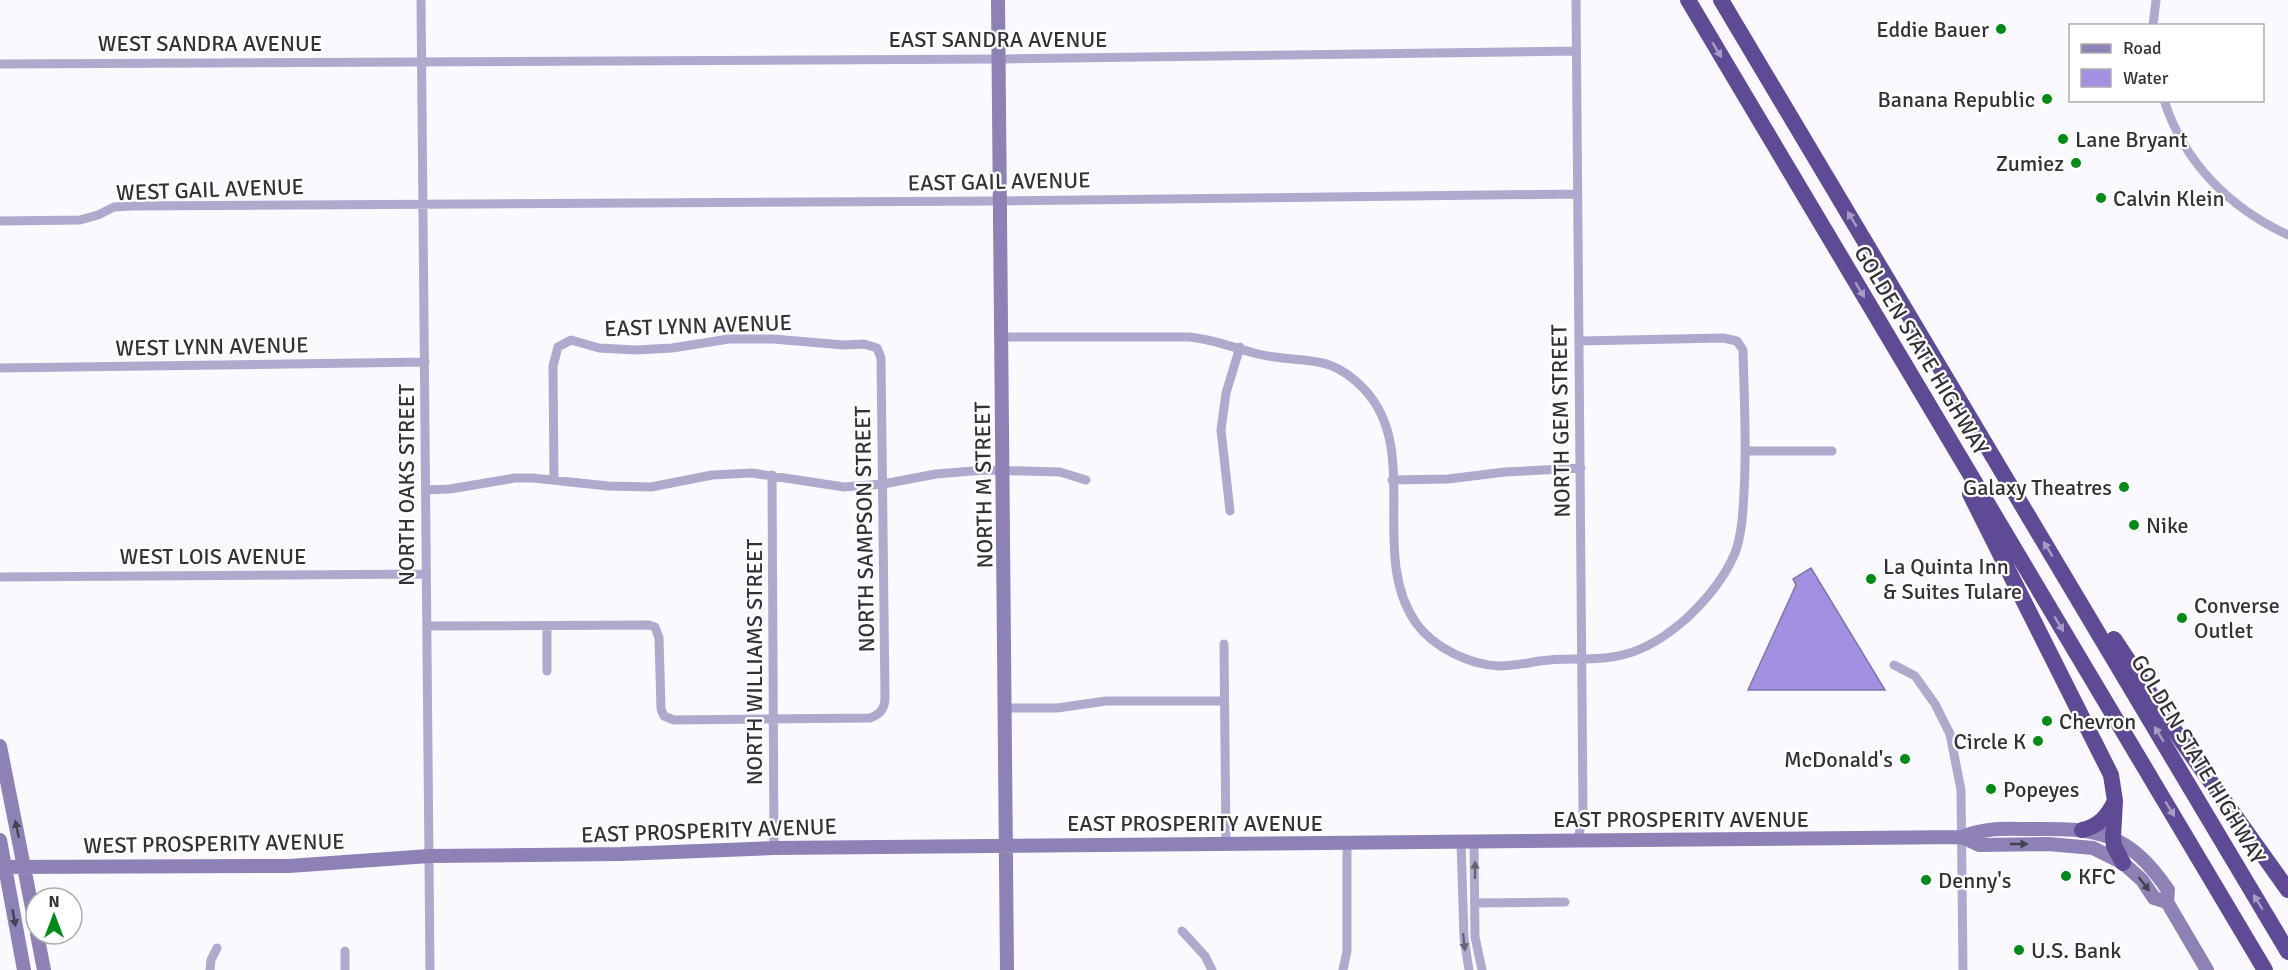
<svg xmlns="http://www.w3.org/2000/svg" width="2288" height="970" viewBox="0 0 2288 970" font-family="Signika,sans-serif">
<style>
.water{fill:#a390e1;stroke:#8174ae;stroke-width:1.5}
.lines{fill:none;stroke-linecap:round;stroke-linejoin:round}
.street{stroke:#b0a9ce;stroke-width:9}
.secondary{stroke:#8d81b6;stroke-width:14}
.highway{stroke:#5f4b95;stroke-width:16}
.oneway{fill:#a79cc5}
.oneway2{fill:#454251}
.oneway3{fill:#656274}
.poi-dot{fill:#008a16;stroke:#fff;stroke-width:2}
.labels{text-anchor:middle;stroke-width:4.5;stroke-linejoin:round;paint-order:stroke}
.poi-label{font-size:22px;fill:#333238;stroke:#fff;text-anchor:start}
.street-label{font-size:22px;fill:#333238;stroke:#fff}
</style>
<rect width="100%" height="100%" fill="#faf9ff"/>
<path class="water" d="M1811,568L1885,690H1748L1796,585L1793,579Z"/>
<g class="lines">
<path class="street" d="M421,0L430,970
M1576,0L1583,813L1578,840
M2153,26L2156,0
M0,64L999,59L1576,51
M2164,100C2184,163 2230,208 2288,235
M0,221L80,220L98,215L114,207L131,206L999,201L1577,194
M1002,337H1189C1213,339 1234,348 1258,354C1302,365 1328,350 1365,390C1422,452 1368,554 1416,623C1434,648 1470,665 1500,666C1513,666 1527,663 1540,661C1569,657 1598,662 1626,654C1649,648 1670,633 1687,618C1706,600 1725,577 1735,553C1742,534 1743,512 1744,492C1747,445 1744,397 1743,350L1737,341L1723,338L1579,341
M0,368L425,362
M1745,451H1832
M772,475L774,848
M1392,480L1448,479L1505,472L1581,468
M426,490L450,489L515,478H533L608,486L651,487L712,475L752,473L844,487L883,484L936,474L985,470L1060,472L1086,480
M1230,511L1221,430L1226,393L1240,347
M0,577L426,574
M427,626L649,625L655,627L659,638L661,709L664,716L674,720L870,718C881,714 885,708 885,697L881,358L877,348L864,344L844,345L773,339H729L672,348L636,350L599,348L571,340L558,347L553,366L554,479
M547,626V671
M1224,644L1226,844
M1894,665L1915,676L1935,704L1950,734L1961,790L1963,970
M1006,708H1057L1106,701H1224
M1461,841L1464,938L1469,970
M1474,841L1475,937L1482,970
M1475,903L1565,902
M1182,931L1205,956L1212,970
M210,970L211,960L217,948
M345,970V951
M1343,970L1347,951V843"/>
<path class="secondary" d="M998,0L1007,970
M0,746L36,928
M1962,837L1979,845L2048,844L2093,848L2123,863L2142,880L2154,898L2167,902
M0,840L24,970
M0,867L289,866L429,856L621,854L774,848L1962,837C1986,827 2004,829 2030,829C2096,828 2128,831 2168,890L2167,902L2207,970
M37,934L44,970"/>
<path class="highway" d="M1688,0L2265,970
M1721,0L2288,952
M1970,494L2111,775L2115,801L2113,837L2114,846L2123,863
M2114,639L2183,743L2288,890
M2082,830C2099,826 2107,817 2115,801"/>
</g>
<defs><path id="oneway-solid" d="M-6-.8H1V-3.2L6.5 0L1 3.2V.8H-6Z" transform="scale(1.5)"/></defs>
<g class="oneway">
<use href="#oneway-solid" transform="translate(1717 50) rotate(59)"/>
<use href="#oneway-solid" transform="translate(1852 219) rotate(-121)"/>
<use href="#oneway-solid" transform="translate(1860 290) rotate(59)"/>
<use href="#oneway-solid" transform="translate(2048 549) rotate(-121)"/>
<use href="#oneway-solid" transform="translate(2059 624) rotate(59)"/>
<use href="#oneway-solid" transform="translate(2159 734) rotate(-121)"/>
<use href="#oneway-solid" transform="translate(2170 809) rotate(59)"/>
<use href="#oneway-solid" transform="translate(2258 902) rotate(-121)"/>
</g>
<g class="oneway2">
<use href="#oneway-solid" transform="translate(17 829) rotate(-102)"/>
<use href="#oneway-solid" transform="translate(2019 844)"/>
<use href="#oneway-solid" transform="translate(2144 884) rotate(52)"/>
<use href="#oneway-solid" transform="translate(14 918) rotate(80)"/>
</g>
<g class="oneway3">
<use href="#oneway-solid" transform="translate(1475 870) rotate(-90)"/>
<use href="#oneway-solid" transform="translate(1464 942) rotate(84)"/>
</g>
<g class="poi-dot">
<circle cx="2001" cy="29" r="6"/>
<circle cx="2047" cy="99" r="6"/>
<circle cx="2063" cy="139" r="6"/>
<circle cx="2076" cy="163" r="6"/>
<circle cx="2101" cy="198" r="6"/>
<circle cx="2124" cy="487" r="6"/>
<circle cx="2134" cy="525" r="6"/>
<circle cx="1871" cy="579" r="6"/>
<circle cx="2182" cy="618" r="6"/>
<circle cx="2047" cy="721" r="6"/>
<circle cx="2038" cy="741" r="6"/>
<circle cx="1905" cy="759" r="6"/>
<circle cx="1991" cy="789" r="6"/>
<circle cx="2066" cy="876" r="6"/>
<circle cx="1926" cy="880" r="6"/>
<circle cx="2019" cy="950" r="6"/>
</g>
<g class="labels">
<g class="poi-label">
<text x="1989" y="37" text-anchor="end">Eddie Bauer</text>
<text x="2035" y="107" text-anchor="end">Banana Republic</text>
<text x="2075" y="147">Lane Bryant</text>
<text x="2064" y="171" text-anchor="end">Zumiez</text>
<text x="2113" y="206">Calvin Klein</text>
<text x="2112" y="495" text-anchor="end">Galaxy Theatres</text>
<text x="2146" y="533">Nike</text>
<text x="1883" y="574">La Quinta Inn<tspan x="1883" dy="25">&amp; Suites Tulare</tspan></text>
<text x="2194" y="613">Converse<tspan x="2194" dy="25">Outlet</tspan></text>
<text x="2059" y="729">Chevron</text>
<text x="2026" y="749" text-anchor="end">Circle K</text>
<text x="1893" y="767" text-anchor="end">McDonald's</text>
<text x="2003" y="797">Popeyes</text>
<text x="2078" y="884">KFC</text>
<text x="1938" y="888">Denny's</text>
<text x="2031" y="958">U.S. Bank</text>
</g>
<g class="street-label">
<text x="998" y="47">EAST SANDRA AVENUE</text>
<text x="210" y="51">WEST SANDRA AVENUE</text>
<text transform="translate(999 181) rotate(-1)" y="8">EAST GAIL AVENUE</text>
<text transform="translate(210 189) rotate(-2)" y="8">WEST GAIL AVENUE</text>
<text transform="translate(698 325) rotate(-2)" y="8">EAST LYNN AVENUE</text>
<text transform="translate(212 346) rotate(-1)" y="8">WEST LYNN AVENUE</text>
<text transform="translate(1922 350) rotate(59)" y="8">GOLDEN STATE HIGHWAY</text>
<text transform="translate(1560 421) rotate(-91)" y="8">NORTH GEM STREET</text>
<text transform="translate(406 485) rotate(-90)" y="8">NORTH OAKS STREET</text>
<text transform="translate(983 485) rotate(-91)" y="8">NORTH M STREET</text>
<text transform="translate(864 529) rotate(-91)" y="8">NORTH SAMPSON STREET</text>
<text x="213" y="564">WEST LOIS AVENUE</text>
<text transform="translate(754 662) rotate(-90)" y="8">NORTH WILLIAMS STREET</text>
<text transform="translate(2199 759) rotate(59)" y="8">GOLDEN STATE HIGHWAY</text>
<text x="1681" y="827">EAST PROSPERITY AVENUE</text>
<text x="1195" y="831">EAST PROSPERITY AVENUE</text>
<text transform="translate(709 830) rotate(-2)" y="8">EAST PROSPERITY AVENUE</text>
<text transform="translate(214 843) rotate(-1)" y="8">WEST PROSPERITY AVENUE</text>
</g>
</g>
<rect x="2069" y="24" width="195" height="78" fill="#ffffff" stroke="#adadaf" stroke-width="1.5"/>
<rect x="2081" y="44" width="30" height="9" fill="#8d81b6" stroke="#adadaf" stroke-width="1.5"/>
<text x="2123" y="54" font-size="18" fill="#333238">Road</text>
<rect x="2081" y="69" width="30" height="18" fill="#a390e1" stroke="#adadaf" stroke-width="1.5"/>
<text x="2123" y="84" font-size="18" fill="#333238">Water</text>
<g transform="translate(54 916)"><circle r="28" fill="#ffffff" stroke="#adadaf" stroke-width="1.5"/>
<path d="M0-4.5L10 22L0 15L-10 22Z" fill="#008a16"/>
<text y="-9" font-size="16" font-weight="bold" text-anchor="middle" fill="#333238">N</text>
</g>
</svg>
